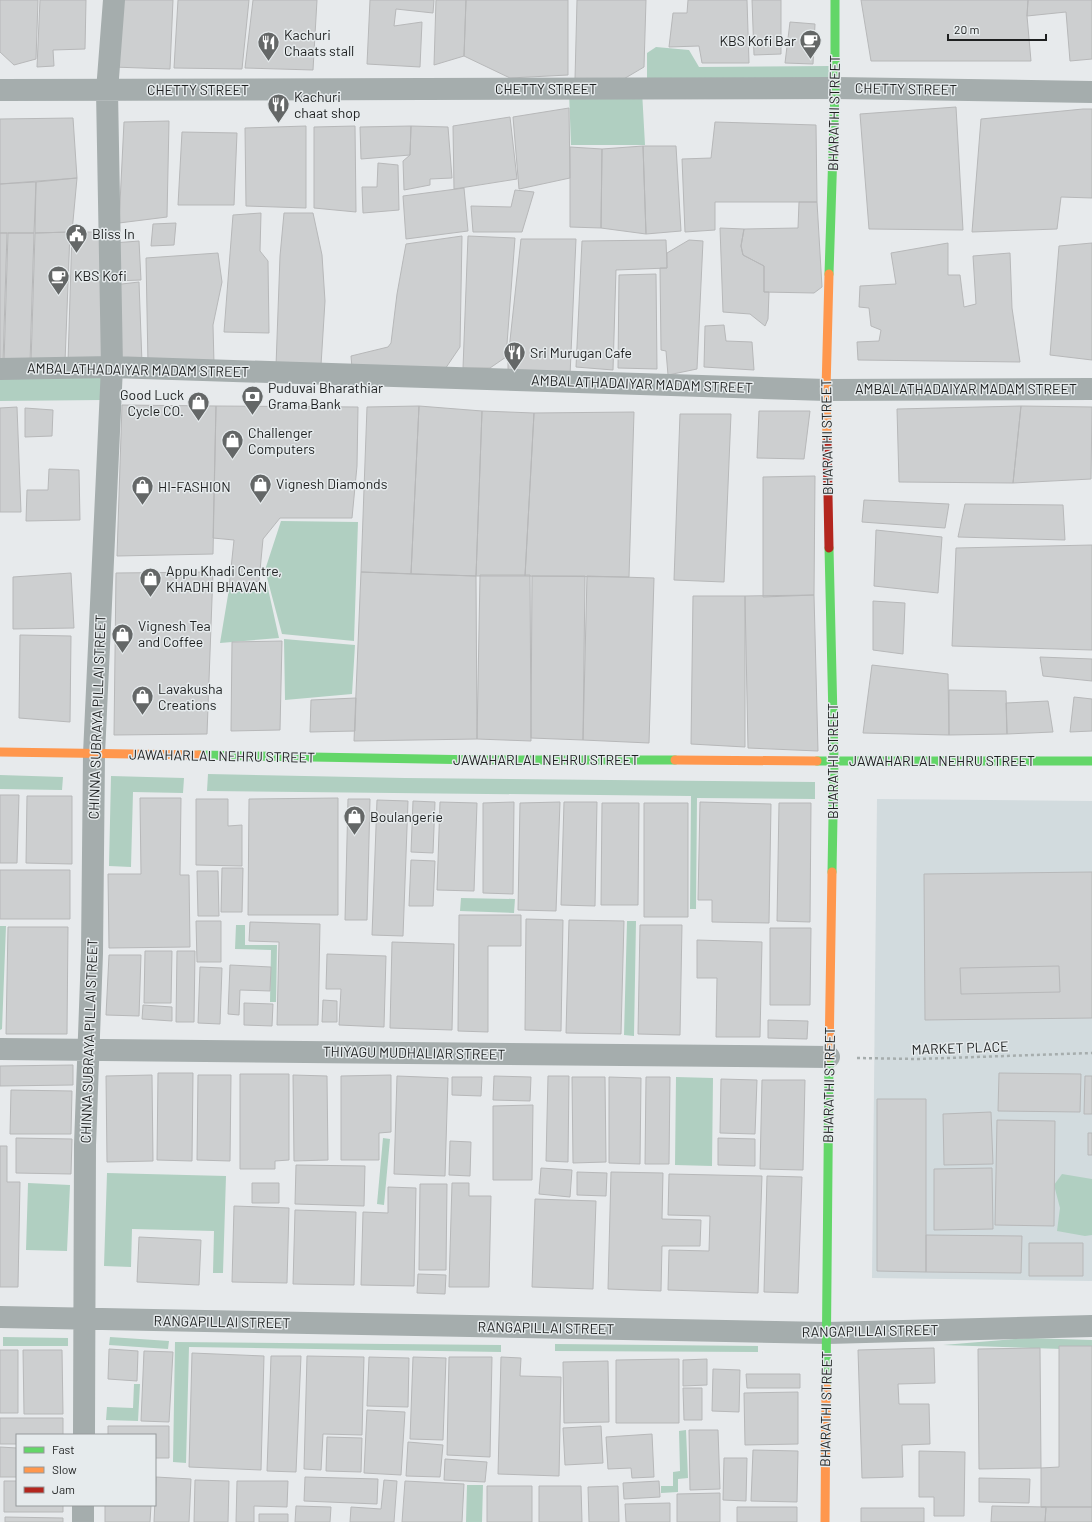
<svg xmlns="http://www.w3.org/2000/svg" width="1092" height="1522" viewBox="0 0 1092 1522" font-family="Barlow,sans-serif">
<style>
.built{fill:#d2dbde}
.forest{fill:#b0cfc1}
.building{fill:#cdcfd0;stroke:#b7b8b9}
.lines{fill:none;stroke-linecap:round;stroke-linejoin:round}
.path{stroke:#a6adad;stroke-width:2.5;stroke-dasharray:3 3;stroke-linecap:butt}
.street{stroke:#a5adad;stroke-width:22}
.fast{stroke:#63d668;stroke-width:9}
.slow{stroke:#ff974d;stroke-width:9}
.jam{stroke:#b3261e;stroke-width:9}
.labels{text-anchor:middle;stroke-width:3;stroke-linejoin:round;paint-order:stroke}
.poi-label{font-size:14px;fill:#1e2020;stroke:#e6ebed;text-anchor:start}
.street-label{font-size:14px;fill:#1e2020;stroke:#e6ebed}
</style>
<rect width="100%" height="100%" fill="#e7eaec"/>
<path class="built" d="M877,799L1092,801V1281L872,1278Z"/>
<path class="forest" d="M656,47L689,50L699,67L831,66L832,86L647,84V53Z
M642,91L645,145H571L569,92Z
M104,372L103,400L0,401V375Z
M281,521L358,522L354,641L282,634L265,570Z
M267,584L279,638L220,643L229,589Z
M284,639L355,645L352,694L285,700Z
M208,774L405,778L815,782V799L697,798L696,909H690L691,796L207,791Z
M0,775L63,777L62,790L0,789Z
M111,776L184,778L183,793L133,792L131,867L109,866Z
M461,898L515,899L514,913L460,911Z
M627,921H636L634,1036L624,1035Z
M236,925H245V945H277L276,1002H270L271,950L235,949Z
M0,926H6L2,1029L0,1030Z
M676,1077L713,1078L712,1166L675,1165Z
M383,1138L390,1139L384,1205L377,1204Z
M107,1173L226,1176L223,1273H213L214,1231L132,1229L131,1267L104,1266Z
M1062,1174L1092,1179V1235L1085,1236L1057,1231L1060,1208L1054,1185Z
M28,1183L70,1185L67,1251L26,1250Z
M3,1337L68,1338V1346H3Z
M110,1337L169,1341L168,1349L109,1345Z
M1028,1338L1092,1340V1350L943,1345Z
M175,1342L501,1345V1352L189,1347L186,1463L173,1462Z
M555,1344L758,1346V1352L555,1351Z
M134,1384H140L138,1421L106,1420L107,1407L133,1408Z
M686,1430L688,1478L678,1479V1492L661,1493V1486H673V1472L680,1471L679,1431Z
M467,1485H483L482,1522H466Z"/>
<path class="building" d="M0,0H38L36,59L14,65L0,52Z
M40,0H86L85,49L53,50L54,66L37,67Z
M117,0H173L170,69L113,67Z
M178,0H249L242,69L174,68Z
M253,0H317L313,70L245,68Z
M370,0H434L433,13L396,9L394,26L422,22L420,67L367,64Z
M436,0H466L464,56L434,65Z
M466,0H568V75L510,78L464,56Z
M577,0H646L644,67L622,80L575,79Z
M688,0H747L749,63H702L699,46L669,47L673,13H687Z
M752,0H781V54L754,55Z
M861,0H1028L1027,16L1031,61H871Z
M1028,0H1092V59L1070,61L1066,12L1027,16Z
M790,22L815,24L813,64L785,63Z
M956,107L963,230L869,229L860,114Z
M569,108L570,178L519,189L513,117Z
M1083,109H1092V198L1061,197L1057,229L972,232L981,119Z
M510,117L517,179L454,189L453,126Z
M73,118L77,178L0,184V119Z
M169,121L167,217L119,223L124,122Z
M715,122L816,125L817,202H715V230L685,232L682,159L711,158Z
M306,126V208L246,206L245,128Z
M355,126L356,212L314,208V127Z
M411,126L410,155L361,159L360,127Z
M411,126L448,127L452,178L430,179V185L404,190L403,161L410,155Z
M182,132L237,133L234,205H178Z
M643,146L646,234L601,228L602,149Z
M643,146H676L681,231L646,234Z
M570,147L602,149L601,228L570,227Z
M378,163L398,165L399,210L363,213L362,187H377Z
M77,178L72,232L35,233L36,182Z
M36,182L34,233H0V184Z
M464,188L468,231L406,239L403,196Z
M515,190L534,192L522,232H473L471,206L511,207Z
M799,202H817L822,287L814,293L764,292V266L743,255L741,246L744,229L798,228Z
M261,213L260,251L268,261L269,333L224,332L233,215Z
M284,213H313L322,255L325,301L321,365L276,366L280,256Z
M176,223L174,245L151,246L153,224Z
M720,228L744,229L741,246L743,255L764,266V292H769L768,319L765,326L750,314L723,312Z
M70,232L65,362L31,363L35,233Z
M72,232H106L102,362H68Z
M0,233H7L3,363H0Z
M8,233H34L30,363L4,362Z
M462,236L460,347L443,372L352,368L351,356L388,347L391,343L397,294L406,244Z
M468,236L515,238L506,357L490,368H463Z
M521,239H576L570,376L508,374V359Z
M666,240L667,268L616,270L613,370L576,367L582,241Z
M689,240L703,241L697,369L668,375L666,351L661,350L660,268H667V253Z
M139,241L141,280L114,281L113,243Z
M948,243V275H960L964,307L976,304L973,256L1010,253L1012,308L1020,362L858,360L857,342L879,341L881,330L871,326L869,308L859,307L860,286L896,284L891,253Z
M1092,243V360L1050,355L1059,246Z
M218,253L222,282L213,325L214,364H148L146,258Z
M656,274L657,369L618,368L619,275Z
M139,282L142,363L116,362L113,285Z
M724,325L726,341L752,342L754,370L704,367L705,326Z
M122,405L216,406L213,554L117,556Z
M216,406L358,407L357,466L352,518H280L263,539L259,581L229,587L234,540L213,538Z
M419,406L411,574L361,572L367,407Z
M419,406L482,411L476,576L411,574Z
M1021,406L1013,483L899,482L897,409Z
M1021,406L1092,407L1091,479L1013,483Z
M17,407L21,512H0V408Z
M25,408L53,410L52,436L25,437Z
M482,411L534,413L525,576H476Z
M759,411H810L804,459L757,458Z
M634,412L629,577L525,576L534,413Z
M680,414H731L724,582L674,580Z
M49,469L79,470L80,520L26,521L27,490H48Z
M815,476L814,595L763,597V477Z
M864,500L949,504L945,528L862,522Z
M965,504L1063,505L1065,540L958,537Z
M876,530L942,537L938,593L874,586Z
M1092,545V650L952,646L956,548Z
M213,572L207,734L114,735L116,573Z
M361,572L476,576L477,739L354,741Z
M71,573L74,628L13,629V577Z
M480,575H530L531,741L477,739Z
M532,576H585L583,740L531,738Z
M587,576L654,578L649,743L583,740Z
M814,595L818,751L748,748L745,596Z
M693,596H745V747L691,744Z
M873,601L905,603L903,654L873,650Z
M20,635L71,636L70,722L19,718Z
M282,641L280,730L231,731L232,642Z
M1040,657L1092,659V681L1043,676Z
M872,665L948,674L949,735L863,733Z
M949,690L1006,691L1007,734L949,735Z
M1074,697L1092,699V731L1070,732Z
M356,698L355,731L310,732L311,700Z
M1048,701L1053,732L1007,734L1006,703Z
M0,795H19L17,863H0Z
M27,796H72V864L26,863Z
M140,798H181L180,875H189L190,947L109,948L108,874H141Z
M338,798V915H248L249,799Z
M196,799H228V826L242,825V866L196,865Z
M348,799H370L367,920H345Z
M377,800L408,801L403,936L372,935Z
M413,801L435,802L433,853L411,852Z
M440,802L477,803L474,891L437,890Z
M514,802L513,894L483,893V803Z
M560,802L556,911L518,910L520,803Z
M564,802H597L595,906L561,905Z
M700,802L771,804L769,923L712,922V900H698Z
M602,803H639L638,905H601Z
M644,803H688V917H644Z
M779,803H811L810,922L777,921Z
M411,860L435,861L433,906H409Z
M222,868H243L242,912H221Z
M0,870H70V919H0Z
M197,871H218L219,916H198Z
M1092,872V1018L925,1020L924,874Z
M459,915H521V946H488V1032L458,1031Z
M526,919L563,920L561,1031L525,1030Z
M569,920L624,921L621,1034L566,1033Z
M196,921H221V962H197Z
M250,922L320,924L318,1025H277L279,942L249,941Z
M640,925H682L680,1035L638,1034Z
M8,927H68L67,1034H6Z
M770,928H811L810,1005H770Z
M697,940L762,942L760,1037H716L717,978H697Z
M392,942L454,944L452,1030L390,1028Z
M145,951H172L171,1003H144Z
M177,951H195L194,1022H176Z
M327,954L386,956L384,1027L339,1025L341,989H326Z
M109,955H141L139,1016L106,1015Z
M230,965L271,967L270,991L240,990L239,1015L228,1014Z
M1059,966L1060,992L961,994L960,968Z
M200,967L222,968L220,1024L198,1023Z
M323,1000L337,1001V1022H322Z
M244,1003L273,1004L272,1026L244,1025Z
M143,1005L172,1007V1021L142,1019Z
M768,1020L808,1021L807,1039L768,1038Z
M73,1065V1085L0,1086V1066Z
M158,1073H193L192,1161L157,1160Z
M999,1073L1081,1074L1080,1112L998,1111Z
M240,1074H289V1160L275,1161V1169H240Z
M152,1075L153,1161L107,1162L106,1076Z
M198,1075H231L230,1161L197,1160Z
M293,1075L327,1076L328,1160L294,1161Z
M391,1075V1132L379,1133V1160H341V1076Z
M397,1076L448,1078L445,1176L394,1174Z
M494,1076L531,1077L530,1101L493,1100Z
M548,1076H569L568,1162L546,1161Z
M1085,1076H1092V1114H1084Z
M452,1077H482L481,1096L452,1095Z
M572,1077H605L606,1162L573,1163Z
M609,1077L641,1078L640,1164L609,1163Z
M646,1077H670L669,1164H645Z
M721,1079L757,1080L755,1134L720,1133Z
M762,1080H805L803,1170L760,1169Z
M11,1090L72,1091L71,1134H10Z
M877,1099H926V1272L877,1271Z
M533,1105L532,1180H493V1106Z
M991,1112L993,1164L944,1165L943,1114Z
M997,1120L1055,1121L1054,1226L995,1225Z
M1088,1133H1092V1155H1088Z
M16,1138L72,1139L71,1174L16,1173Z
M718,1138L755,1139V1166L718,1165Z
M450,1141L471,1142L470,1176L449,1175Z
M0,1146H7V1182H20L18,1287H0Z
M296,1165L365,1166L364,1206L295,1204Z
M541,1168L572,1170L570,1197L539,1194Z
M992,1168L993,1229L934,1230V1169Z
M577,1172L607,1173L606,1196L577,1195Z
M611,1172L663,1173L662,1219L701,1220L700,1246H662L661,1291L608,1289Z
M669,1174L762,1176L758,1293L668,1290L669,1250L709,1251L710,1216L668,1215Z
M767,1176L802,1177L798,1293L764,1292Z
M252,1183H279V1203H252Z
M452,1183H469V1196H491L489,1287H449Z
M420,1184H447L446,1270H419Z
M388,1187L416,1188L414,1286L361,1285L363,1212L388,1213Z
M535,1199L596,1201L593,1289L532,1287Z
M234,1206L289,1208L287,1283L232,1282Z
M295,1210L356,1212L354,1285L293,1284Z
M926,1235L1022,1236L1021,1273L926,1272Z
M139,1237L201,1240L199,1285L137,1282Z
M1029,1243H1083V1276H1029Z
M418,1274L446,1275L445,1294L417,1293Z
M1059,1346H1092V1507H1041V1468L1059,1467Z
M934,1348L935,1383L898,1384L899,1404H929L930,1444L902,1445L903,1477L862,1478L858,1350Z
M1040,1348L1041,1468L979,1469L978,1349Z
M109,1349L138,1351L137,1381L108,1379Z
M0,1350H18V1413H0Z
M23,1350H62L63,1414H24Z
M144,1351L173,1352L169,1422L141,1421Z
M192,1353L264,1356L261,1470L189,1467Z
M271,1356H301L296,1472L267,1471Z
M307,1356L364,1357L362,1435L323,1434L321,1470L304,1469Z
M369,1357L409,1358L408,1407L367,1406Z
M413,1357L446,1358L443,1440L410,1439Z
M449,1357H492L490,1457L447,1455Z
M501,1357L521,1358L520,1376L561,1377L559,1476L498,1474Z
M679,1359V1423H616V1360Z
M707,1359V1385L683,1386V1360Z
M608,1361L609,1422L564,1423L563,1362Z
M713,1369L740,1370L739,1412L712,1411Z
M746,1374H800V1388H747Z
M683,1388H702V1420H684Z
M798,1392V1444L745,1445L744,1393Z
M367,1410L405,1412L401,1475L364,1473Z
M0,1418H63V1435H17V1444H0Z
M108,1426H169V1458H155V1435H108Z
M601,1426L603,1463L565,1465L563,1428Z
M689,1430H718L720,1489L690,1490Z
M652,1434L654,1477L632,1478L631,1468L608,1469L606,1437Z
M327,1437L362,1438L361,1472L326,1471Z
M408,1442L443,1445L440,1477L406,1476Z
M0,1447L17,1448V1477H0Z
M753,1450L798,1451L797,1502L751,1501Z
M919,1451L965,1452L964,1516H934V1497H919Z
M724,1458H747L746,1501L723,1500Z
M445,1459L487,1462L485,1482L444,1480Z
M156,1477L191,1479L189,1522H154Z
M305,1477L378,1479L377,1504L304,1501Z
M979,1478L1030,1479L1029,1503L979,1502Z
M195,1480L229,1481L228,1522H194Z
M384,1480L397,1481L394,1522H350L351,1507L381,1509Z
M4,1481H17V1505H63V1512H4Z
M237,1481H288L287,1507L254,1506V1522H236Z
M405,1481L464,1484L462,1522H402Z
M659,1481L660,1497L624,1499L623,1483Z
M487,1486H532V1522H487Z
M539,1486H581L582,1522H539Z
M618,1486L619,1522H589L588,1487Z
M720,1493V1522H677V1494Z
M670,1503V1522H626L625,1504Z
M105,1505H151L150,1522H105Z
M296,1506L331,1507L330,1522H295Z
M992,1506L1046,1507L1045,1522H991Z
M737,1507H797V1522H737Z
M1041,1507H1092V1522H1045L1046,1507Z
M861,1508H924V1522H861Z
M259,1514H288V1522H259Z
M5,1517L63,1518V1522H5Z"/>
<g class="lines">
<path class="path" d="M857,1058L918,1059L1092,1053"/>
<path class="street" d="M0,90L835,88L1092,92
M0,369L112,367L826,390L1092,389
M0,1049L829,1057
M0,1317L827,1333L1092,1326
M84,1435L85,1145L92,953L94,754L112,367L107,91L114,0
M83,1522V1505"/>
<path class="fast" d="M829,274L835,88V0
M829,548L834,761L832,872
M199,755L482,760H675
M817,761H1092
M826,1386L829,1057"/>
<path class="slow" d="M827,442L826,390L829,274
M0,752L199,755
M675,760L817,761
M829,1057L832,872
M825,1522L826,1386"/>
<path class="jam" d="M827,442L829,548"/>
</g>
<defs>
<symbol id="cafe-pin" viewBox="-11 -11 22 30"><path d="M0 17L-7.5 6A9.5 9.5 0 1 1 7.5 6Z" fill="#646767" stroke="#e6ebed"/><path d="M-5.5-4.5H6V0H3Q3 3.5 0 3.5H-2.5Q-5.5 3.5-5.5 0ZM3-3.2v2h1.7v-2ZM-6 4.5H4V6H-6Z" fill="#fff"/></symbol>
<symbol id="restaurant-pin" viewBox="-11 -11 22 30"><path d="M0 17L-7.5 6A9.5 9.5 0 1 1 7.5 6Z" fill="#646767" stroke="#e6ebed"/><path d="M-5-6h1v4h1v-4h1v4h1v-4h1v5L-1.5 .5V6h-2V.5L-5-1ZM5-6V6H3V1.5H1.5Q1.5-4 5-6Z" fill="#fff"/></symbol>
<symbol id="civic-pin" viewBox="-11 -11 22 30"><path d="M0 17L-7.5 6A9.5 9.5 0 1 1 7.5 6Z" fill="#646767" stroke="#e6ebed"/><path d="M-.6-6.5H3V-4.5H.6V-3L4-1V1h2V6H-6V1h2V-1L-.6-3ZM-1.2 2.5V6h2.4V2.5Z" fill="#fff"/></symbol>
<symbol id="bank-pin" viewBox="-11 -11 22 30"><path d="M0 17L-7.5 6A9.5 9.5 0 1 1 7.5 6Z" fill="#646767" stroke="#e6ebed"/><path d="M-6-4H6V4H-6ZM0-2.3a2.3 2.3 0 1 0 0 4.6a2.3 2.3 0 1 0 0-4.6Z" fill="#fff"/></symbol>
<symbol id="shop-pin" viewBox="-11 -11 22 30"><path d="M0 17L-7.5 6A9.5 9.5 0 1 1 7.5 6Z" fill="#646767" stroke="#e6ebed"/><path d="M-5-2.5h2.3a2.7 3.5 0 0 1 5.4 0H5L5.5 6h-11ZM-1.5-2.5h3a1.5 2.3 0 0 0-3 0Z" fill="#fff"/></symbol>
</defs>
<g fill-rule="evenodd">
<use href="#cafe-pin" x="798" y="28" width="25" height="34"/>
<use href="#restaurant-pin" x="256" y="30" width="25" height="34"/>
<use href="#restaurant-pin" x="266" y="92" width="25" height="34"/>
<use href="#civic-pin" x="64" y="222" width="25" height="34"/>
<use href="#cafe-pin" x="46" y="264" width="25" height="34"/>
<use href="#restaurant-pin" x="502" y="340" width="25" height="34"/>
<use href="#bank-pin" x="240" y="384" width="25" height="34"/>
<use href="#shop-pin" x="186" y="390" width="25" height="34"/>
<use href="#shop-pin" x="220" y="428" width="25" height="34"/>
<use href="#shop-pin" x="248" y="472" width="25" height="34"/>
<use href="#shop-pin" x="130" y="474" width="25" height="34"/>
<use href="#shop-pin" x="138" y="566" width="25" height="34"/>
<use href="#shop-pin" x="110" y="622" width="25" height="34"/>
<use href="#shop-pin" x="130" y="684" width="25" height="34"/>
<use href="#shop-pin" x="342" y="804" width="25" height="34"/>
</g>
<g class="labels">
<g class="poi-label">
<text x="284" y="40">Kachuri<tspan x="284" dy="16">Chaats stall</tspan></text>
<text x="796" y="46" text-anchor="end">KBS Kofi Bar</text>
<text x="294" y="102">Kachuri<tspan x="294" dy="16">chaat shop</tspan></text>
<text x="92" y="239">Bliss In</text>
<text x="74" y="281">KBS Kofi</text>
<text x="530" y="358">Sri Murugan Cafe</text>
<text x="268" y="393">Puduvai Bharathiar<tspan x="268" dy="16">Grama Bank</tspan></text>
<text x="184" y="400" text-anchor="end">Good Luck<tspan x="184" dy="16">Cycle CO.</tspan></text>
<text x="248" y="438">Challenger<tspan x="248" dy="16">Computers</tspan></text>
<text x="276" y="489">Vignesh Diamonds</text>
<text x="158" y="492">HI-FASHION</text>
<text x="166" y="576">Appu Khadi Centre,<tspan x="166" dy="16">KHADHI BHAVAN</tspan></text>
<text x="138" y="631">Vignesh Tea<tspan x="138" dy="16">and Coffee</tspan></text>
<text x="158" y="694">Lavakusha<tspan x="158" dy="16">Creations</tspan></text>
<text x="370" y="822">Boulangerie</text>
</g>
<g class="street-label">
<text x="546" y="94">CHETTY STREET</text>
<text transform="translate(906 89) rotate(1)" y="5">CHETTY STREET</text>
<text x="198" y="95">CHETTY STREET</text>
<text transform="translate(834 113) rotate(-89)" y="5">BHARATHI STREET</text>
<text transform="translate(138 370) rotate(1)" y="5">AMBALATHADAIYAR MADAM STREET</text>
<text transform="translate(642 384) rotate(2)" y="5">AMBALATHADAIYAR MADAM STREET</text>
<text x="966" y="394">AMBALATHADAIYAR MADAM STREET</text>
<text transform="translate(827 437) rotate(-91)" y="5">BHARATHI STREET</text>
<text transform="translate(97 717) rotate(-88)" y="5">CHINNA SUBRAYA PILLAI STREET</text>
<text transform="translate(222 756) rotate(1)" y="5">JAWAHARLAL NEHRU STREET</text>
<text x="546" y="765">JAWAHARLAL NEHRU STREET</text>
<text transform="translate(833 761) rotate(-90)" y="5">BHARATHI STREET</text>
<text x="942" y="766">JAWAHARLAL NEHRU STREET</text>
<text transform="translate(89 1041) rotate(-88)" y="5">CHINNA SUBRAYA PILLAI STREET</text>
<text transform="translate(960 1048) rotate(-2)" y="5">MARKET PLACE</text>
<text transform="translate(414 1053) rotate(1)" y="5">THIYAGU MUDHALIAR STREET</text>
<text transform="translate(829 1085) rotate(-89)" y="5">BHARATHI STREET</text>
<text transform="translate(222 1322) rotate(1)" y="5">RANGAPILLAI STREET</text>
<text transform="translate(546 1328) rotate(1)" y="5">RANGAPILLAI STREET</text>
<text transform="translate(870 1331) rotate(-1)" y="5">RANGAPILLAI STREET</text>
<text transform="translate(826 1409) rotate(-89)" y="5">BHARATHI STREET</text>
</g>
</g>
<rect x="16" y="1434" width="140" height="72" fill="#e6ebed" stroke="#969a9b"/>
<rect x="24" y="1447" width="20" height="6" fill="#63d668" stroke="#969a9b"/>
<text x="52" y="1454" font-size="12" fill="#1e2020">Fast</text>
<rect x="24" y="1467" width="20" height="6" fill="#ff974d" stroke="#969a9b"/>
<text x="52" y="1474" font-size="12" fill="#1e2020">Slow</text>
<rect x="24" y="1487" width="20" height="6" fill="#b3261e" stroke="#969a9b"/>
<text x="52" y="1494" font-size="12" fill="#1e2020">Jam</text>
<path d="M948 34v6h98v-6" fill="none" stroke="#1e2020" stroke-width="2"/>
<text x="954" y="34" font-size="12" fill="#1e2020" stroke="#e6ebed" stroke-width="3" paint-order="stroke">20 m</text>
</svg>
